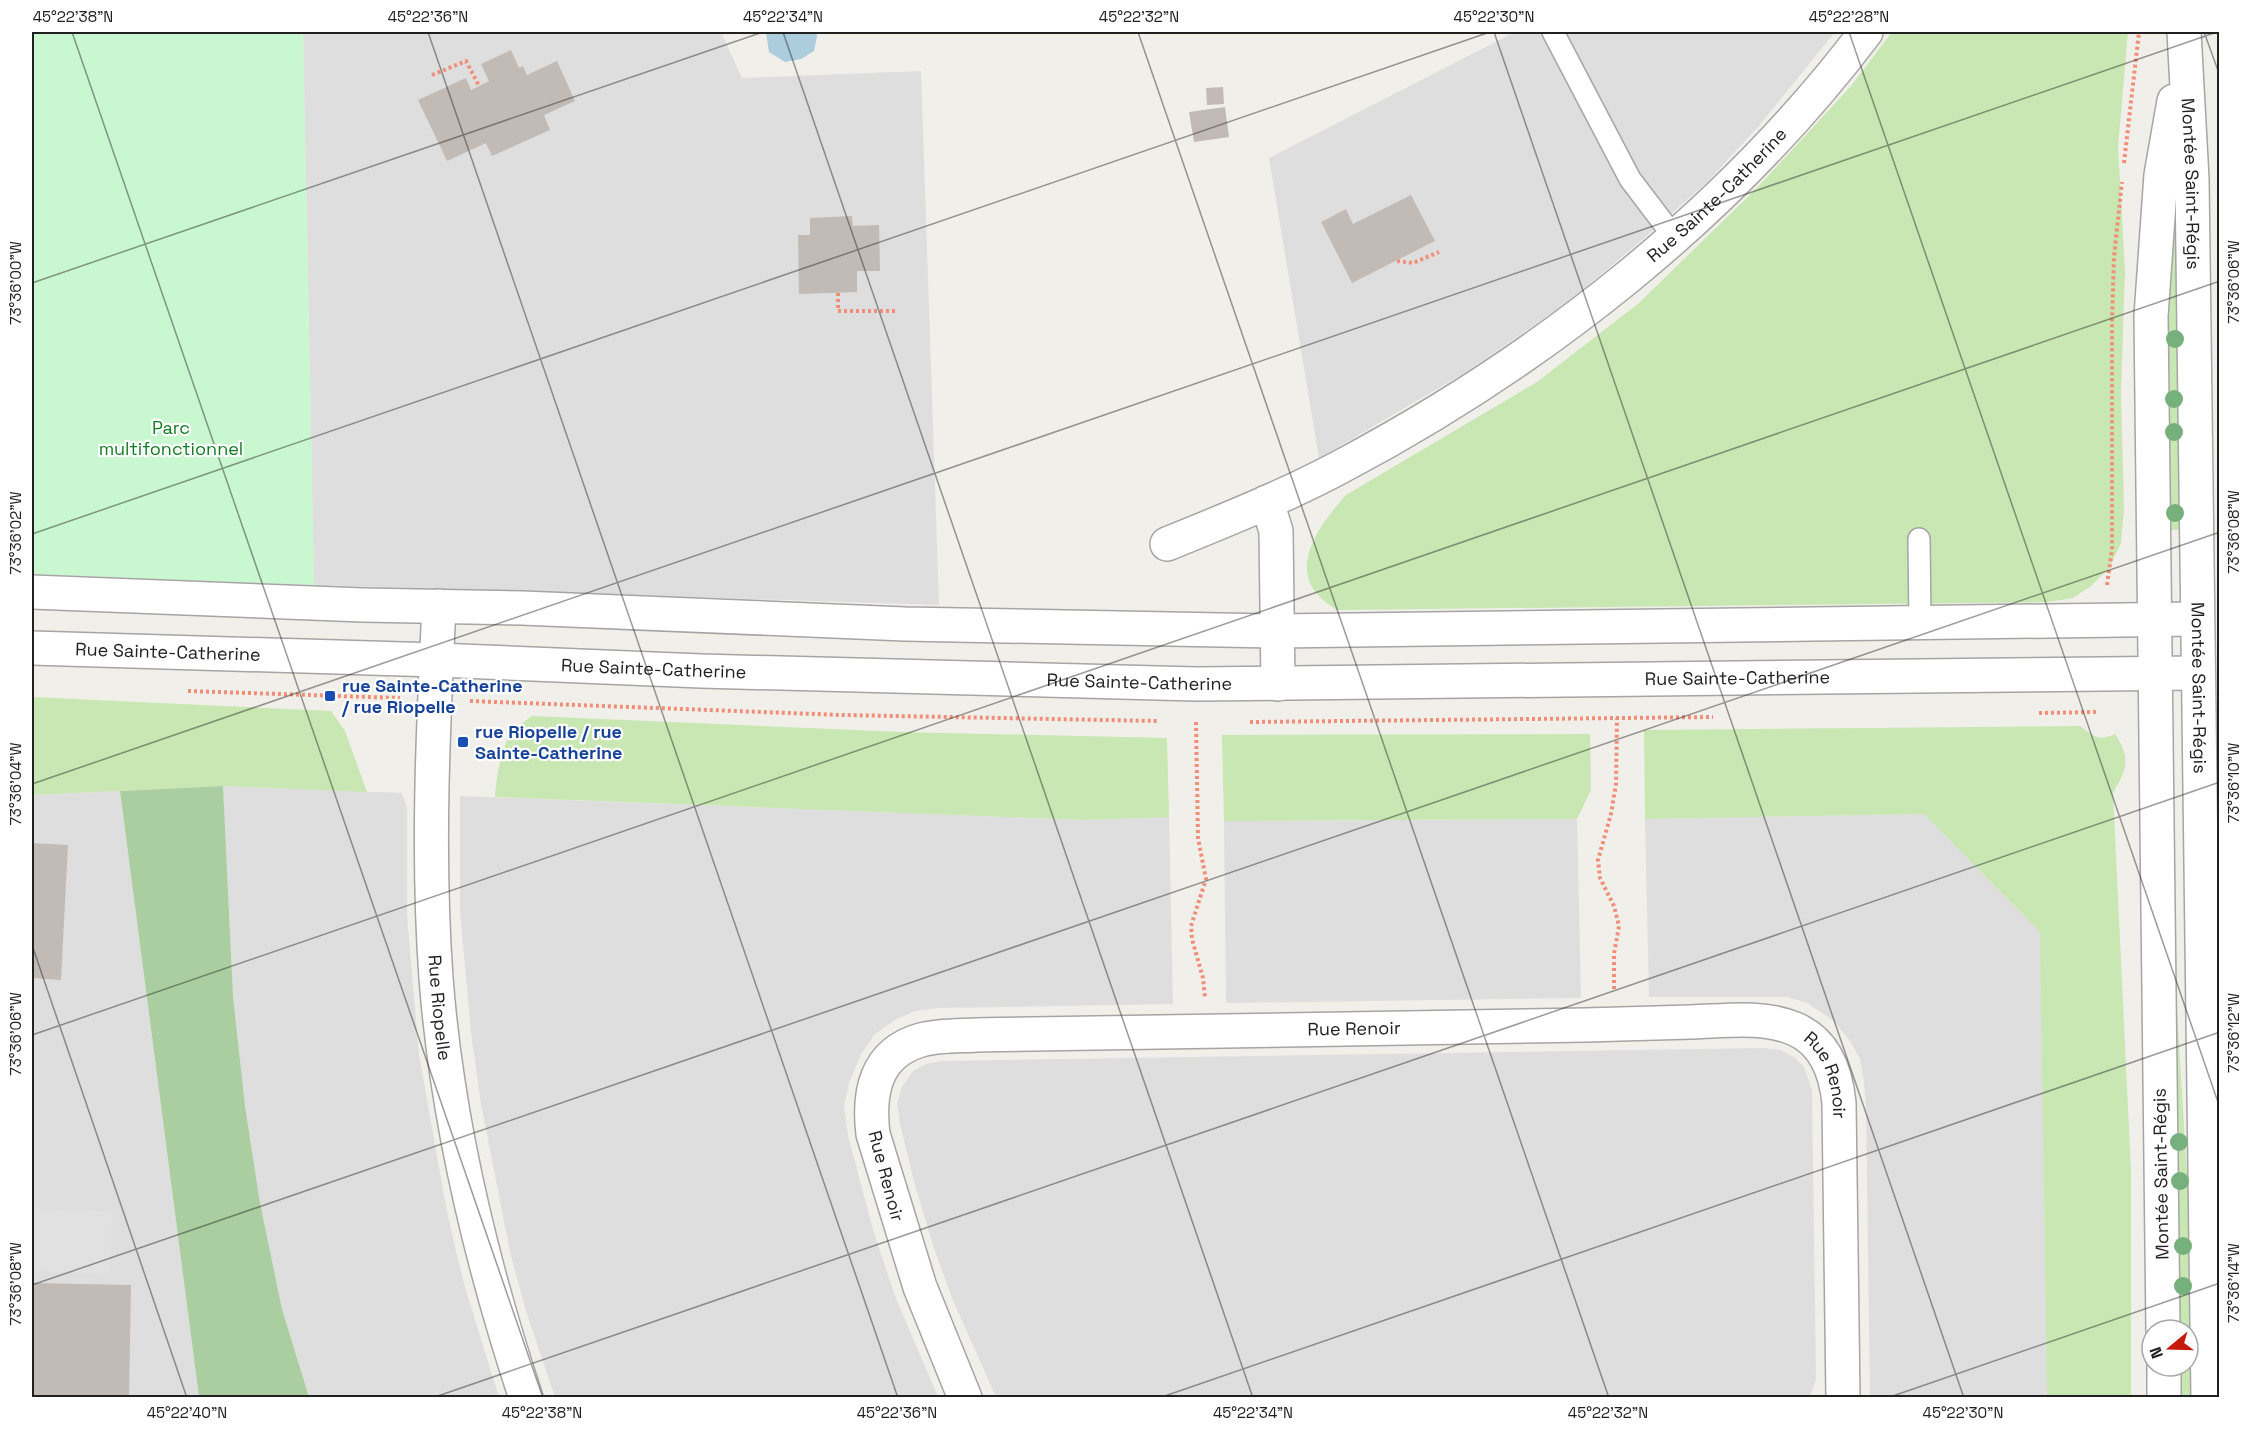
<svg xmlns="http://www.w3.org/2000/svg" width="2251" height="1429" viewBox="0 0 2251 1429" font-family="'Space Grotesk',sans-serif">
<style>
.residential{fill:#dfdede}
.grass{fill:#c8e7b2}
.forest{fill:#aacea0}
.park{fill:#c9f7d0}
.parking{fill:#e1e1e1}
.water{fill:#accddc}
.building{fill:#c2bbb5}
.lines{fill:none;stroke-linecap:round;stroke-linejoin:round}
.service-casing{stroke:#a5a5a5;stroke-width:24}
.minor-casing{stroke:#a5a5a5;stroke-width:36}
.tertiary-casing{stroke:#a5a5a5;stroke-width:36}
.path{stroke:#f28e78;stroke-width:4;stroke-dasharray:3 3;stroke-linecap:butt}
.service{stroke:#fff;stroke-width:21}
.minor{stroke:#fff;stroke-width:33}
.tertiary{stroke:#fff;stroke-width:33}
.tree{fill:#76b07c}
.ticks{fill:none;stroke:#212121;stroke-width:1.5;stroke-opacity:0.45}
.transit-dot{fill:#1a4fb4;stroke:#fff;stroke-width:2}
.labels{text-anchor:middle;stroke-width:4.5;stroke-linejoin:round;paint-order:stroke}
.street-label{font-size:18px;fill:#212121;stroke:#fff}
.park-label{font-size:18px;fill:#127c23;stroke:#fff}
.transit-label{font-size:18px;font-weight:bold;fill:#164399;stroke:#fff;text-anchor:start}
.neatline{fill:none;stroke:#212121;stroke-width:2}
.ticks-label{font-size:15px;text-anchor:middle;fill:#212121}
</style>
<rect width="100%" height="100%" fill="#f1efe9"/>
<path class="residential" d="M303,32H721L742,78L921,71L939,605L314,585Z
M1515,32H1835L1758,127L1708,181L1642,240L1568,302L1466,372L1319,458L1269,158Z
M223,786L402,793L407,808V915L419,1055L447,1212L464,1284L499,1397H309L282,1309L260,1203L245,1106L233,996Z
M120,791L199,1397H32V795Z
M460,796L1084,820L1169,817L1173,1004L939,1008L915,1011L895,1020L875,1034L861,1054L849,1083L844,1106L848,1136L874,1233L895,1296L938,1397H555L526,1311L510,1252L481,1104L471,1033L460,911Z
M1924,814L2041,933L2047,1397H1870L1866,1107L1864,1082L1860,1059L1850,1041L1834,1021L1807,1003L1787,997H1649L1645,819Z
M1577,819L1581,998L1226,1003L1224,821Z
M1763,1048L1781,1050L1794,1057L1804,1067L1812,1090L1816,1379L1810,1397H996L952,1298L932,1242L915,1185L900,1124L897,1104L902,1087L913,1071L926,1064L943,1061Z"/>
<path class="grass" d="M1892,32H2128L2118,147L2125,271L2121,393L2124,509L2121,543L2109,568L2091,586L2073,598L2047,602L1337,610C1331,606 1323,601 1318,595C1289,563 1324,520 1346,495L1537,382L1639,303L1757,188L1851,86Z
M2174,180H2182L2185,530H2166L2164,297Z
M32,697L331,711L345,731L367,792L223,786L32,795Z
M532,716L901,732L1167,738L1169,817L1084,820L495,797C496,779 501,746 513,731C517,725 526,721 532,716Z
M2080,726C2095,736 2097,742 2115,734C2132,759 2126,770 2113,793L2131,1171V1397H2047L2040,932L1924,814L1645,819L1644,730Z
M1590,734L1591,790L1577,819L1224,821L1222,735Z
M2173,945L2193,1274L2195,1397H2175L2174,1366H2188V1330H2174Z"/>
<path class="forest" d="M223,786L233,996L245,1106L260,1203L282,1309L309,1397H199L120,791Z"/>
<path class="park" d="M32,32H303L314,585L32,574Z"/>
<path class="parking" d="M32,1208L112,1212L110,1274L32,1271Z"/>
<path class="water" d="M766,32H816L817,36L814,51L801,59L785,62L769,52Z"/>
<path class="building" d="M511,50L519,68L523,66L527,75L557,61L575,101L544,115L550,130L492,156L486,143L447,161L418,100L466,78L471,90L489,81L481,64Z
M1223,87L1224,104L1207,105L1206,88Z
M1225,107L1229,137L1194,142L1189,112Z
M1411,195L1435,241L1352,283L1321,222L1346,209L1353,224Z
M852,216L853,226L879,225L880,271H857V292L799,294L798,235H810V218Z
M32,843L68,845L61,980L32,978Z
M32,1283L131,1285L129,1398H32Z"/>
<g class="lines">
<defs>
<path id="service" d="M1553,32L1630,179L1674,237
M1919,539L1920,623"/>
<g id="minor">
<path d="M1267,502L1276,531L1278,684"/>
<path id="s1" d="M1167,544C1226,520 1286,496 1342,466C1542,360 1729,213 1866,32"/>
<path id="s2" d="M439,606C433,730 427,854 436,978C447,1121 481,1262 526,1398"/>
<path id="s3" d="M965,1398L920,1287L873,1134C868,1093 875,1053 921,1040C939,1035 959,1036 977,1035C1180,1032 1383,1028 1585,1025C1620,1024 1655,1023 1691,1022C1725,1021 1762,1015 1795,1029C1825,1042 1836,1072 1839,1103L1843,1398"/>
</g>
<g id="tertiary">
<path id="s4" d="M2184,32L2192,179L2208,1398"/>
<path d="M32,592L363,605L522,608L905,624L1277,631L2196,619"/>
<path id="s5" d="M32,648L437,660L701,671L1196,684L2197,673"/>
<path d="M2163,1330L2151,316L2161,175L2174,101"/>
<path d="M2164,1366V1398"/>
</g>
</defs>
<use href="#service" class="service-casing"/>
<use href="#minor" class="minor-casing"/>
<use href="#tertiary" class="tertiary-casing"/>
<path class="path" d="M432,75L466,61L479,86
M2124,163L2139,32
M1397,261L1413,263L1439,252
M838,293V311H896
M2107,585L2112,550V321L2114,257L2122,182
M188,691L400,698
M470,701L842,715L1158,721
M2039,713L2097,712
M1196,722L1198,838L1206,879L1191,926L1192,939L1203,978L1205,998
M1250,722L1713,717
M1614,989V954L1619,926L1614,906L1600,878L1598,860L1611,814L1616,784L1617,718"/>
<use href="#service" class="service"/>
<use href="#minor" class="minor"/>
<use href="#tertiary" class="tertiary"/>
</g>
<g class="tree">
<circle cx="2175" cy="339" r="9"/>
<circle cx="2174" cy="399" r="9"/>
<circle cx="2174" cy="432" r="9"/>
<circle cx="2175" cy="513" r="9"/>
<circle cx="2179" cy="1142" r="9"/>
<circle cx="2180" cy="1181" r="9"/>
<circle cx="2183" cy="1246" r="9"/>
<circle cx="2183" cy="1286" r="9"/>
</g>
<path class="ticks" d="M72,32L543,1398M428,32L898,1398M783,32L1253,1398M1138,32L1609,1398M1494,32L1964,1398M1849,32L2220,1108M2204,32L2220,76M32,33L35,32M32,283L763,32M32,534L1490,32M32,784L2217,32M32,945L187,1398M32,1035L2220,281M32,1285L2220,532M432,1398L2220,782M1159,1398L2220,1032M1887,1398L2220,1283"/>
<g class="transit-dot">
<rect x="324" y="690" width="12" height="12" rx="3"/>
<rect x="457" y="736" width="12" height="12" rx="3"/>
</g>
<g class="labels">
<g class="street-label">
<text dy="6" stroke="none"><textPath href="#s4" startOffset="152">Montée Saint-Régis</textPath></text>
<text dy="6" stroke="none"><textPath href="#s1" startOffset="656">Rue Sainte-Catherine</textPath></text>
<text dy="6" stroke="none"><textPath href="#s5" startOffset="136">Rue Sainte-Catherine</textPath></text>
<text dy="6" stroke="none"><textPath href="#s5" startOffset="622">Rue Sainte-Catherine</textPath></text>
<text dy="6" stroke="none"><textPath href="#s5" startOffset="1706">Rue Sainte-Catherine</textPath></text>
<text dy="6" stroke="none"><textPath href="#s5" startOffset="1108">Rue Sainte-Catherine</textPath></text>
<text dy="6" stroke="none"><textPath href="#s4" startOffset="656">Montée Saint-Régis</textPath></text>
<text dy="6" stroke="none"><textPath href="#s2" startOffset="402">Rue Riopelle</textPath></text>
<text dy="6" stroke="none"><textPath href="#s3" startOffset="830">Rue Renoir</textPath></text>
<text dy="6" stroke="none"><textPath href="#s3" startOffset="1332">Rue Renoir</textPath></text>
<text transform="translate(2161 1174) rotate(-91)" y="6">Montée Saint-Régis</text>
<text transform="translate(886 1176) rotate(75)" y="6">Rue Renoir</text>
</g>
<g class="park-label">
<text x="171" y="434">Parc<tspan x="171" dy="21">multifonctionnel</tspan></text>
</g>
<g class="transit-label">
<text x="342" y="692">rue Sainte-Catherine<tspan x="342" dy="21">/ rue Riopelle</tspan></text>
<text x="475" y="738">rue Riopelle / rue<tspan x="475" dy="21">Sainte-Catherine</tspan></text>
</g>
</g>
<rect width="2251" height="1429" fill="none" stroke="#ffffff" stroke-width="66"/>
<g transform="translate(2170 1348) rotate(251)"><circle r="28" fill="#ffffff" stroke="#a6a6a6" stroke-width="1.5"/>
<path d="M0-4.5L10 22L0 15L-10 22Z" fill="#c7190b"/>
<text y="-9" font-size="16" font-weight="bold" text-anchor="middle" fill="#212121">N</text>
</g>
<rect x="33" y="33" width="2185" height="1363" class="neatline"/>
<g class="ticks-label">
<text x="73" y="22">45°22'38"N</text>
<text x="428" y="22">45°22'36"N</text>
<text x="783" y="22">45°22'34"N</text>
<text x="1139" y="22">45°22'32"N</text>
<text x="1494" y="22">45°22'30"N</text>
<text x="1849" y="22">45°22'28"N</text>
<text transform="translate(2234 282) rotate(-90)" y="5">73°36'06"W</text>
<text transform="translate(16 283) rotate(-90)" y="5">73°36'00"W</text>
<text transform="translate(2234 532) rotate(-90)" y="5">73°36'08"W</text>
<text transform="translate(16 533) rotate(-90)" y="5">73°36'02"W</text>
<text transform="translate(2234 783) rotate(-90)" y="5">73°36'10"W</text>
<text transform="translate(16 784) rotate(-90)" y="5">73°36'04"W</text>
<text transform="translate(2234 1033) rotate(-90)" y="5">73°36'12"W</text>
<text transform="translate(16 1034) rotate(-90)" y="5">73°36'06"W</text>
<text transform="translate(2234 1283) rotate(-90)" y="5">73°36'14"W</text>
<text transform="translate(16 1284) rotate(-90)" y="5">73°36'08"W</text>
<text x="187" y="1418">45°22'40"N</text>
<text x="542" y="1418">45°22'38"N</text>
<text x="897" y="1418">45°22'36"N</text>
<text x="1253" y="1418">45°22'34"N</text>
<text x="1608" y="1418">45°22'32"N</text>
<text x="1963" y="1418">45°22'30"N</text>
</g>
</svg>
